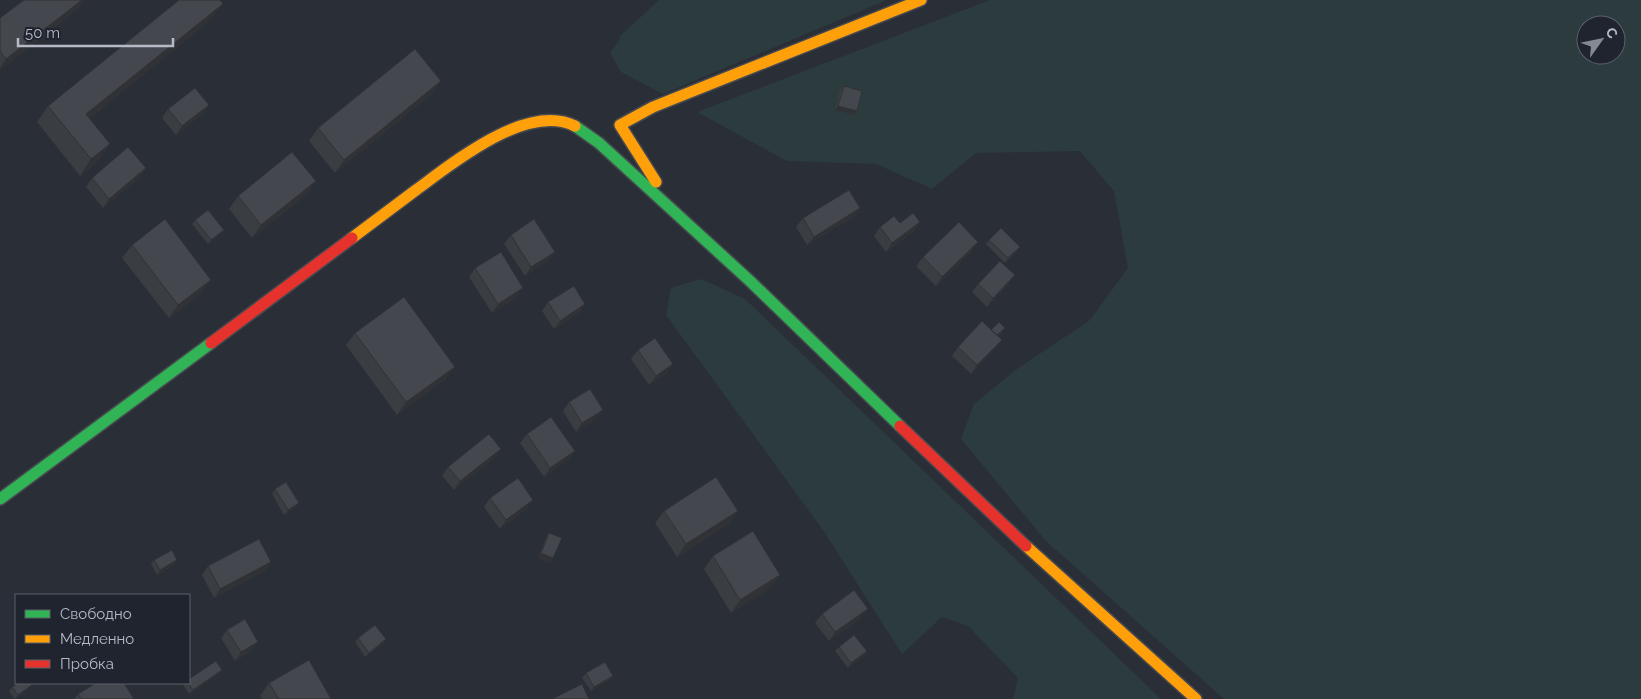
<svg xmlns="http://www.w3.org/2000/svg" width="1641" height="699" viewBox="0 0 1641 699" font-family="Raleway,sans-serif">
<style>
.green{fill:#2c3b3e;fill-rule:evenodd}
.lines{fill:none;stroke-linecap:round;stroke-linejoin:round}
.fast-casing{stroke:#46494f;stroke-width:14}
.slow-casing{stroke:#46494f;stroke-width:14}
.jam-casing{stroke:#46494f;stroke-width:14}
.fast{stroke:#30b455;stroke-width:11}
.slow{stroke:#ff9f0a;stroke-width:11}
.jam{stroke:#e5322d;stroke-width:11}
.wall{fill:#3a3d42}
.shaded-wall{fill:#303236}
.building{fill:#44474d;stroke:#303236}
</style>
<rect width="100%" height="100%" fill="#2a2e36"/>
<path class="green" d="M659,0H887L663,94L621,72L610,53L619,41L620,36Z
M990,0H1641V699H1224L1046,541L961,439L974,404L1018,368L1089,321L1128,268L1114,191L1080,151L976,153L932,189L876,164L787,161L697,112ZM1586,25H1616V55H1586Z
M701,279L745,299L1161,699H1013L1018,678L968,626L942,617L902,654L825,533L666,315L671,288Z"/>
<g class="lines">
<defs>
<path id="fast" d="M575,126L599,143L750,281L900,426
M0,499L211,343"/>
<path id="slow" d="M656,182L620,125L653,107L921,0
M352,238C373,222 395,206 416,190C453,163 527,102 575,126
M1026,546L1196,699"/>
<path id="jam" d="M211,343L352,238
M900,426L1026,546"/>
</defs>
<use href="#fast" class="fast-casing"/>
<use href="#slow" class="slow-casing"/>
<use href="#jam" class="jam-casing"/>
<use href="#fast" class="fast"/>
<use href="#slow" class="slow"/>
<use href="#jam" class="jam"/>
</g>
<path class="wall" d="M24,0H84L78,9L0,70V18Z
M211,20L89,119L110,144L98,161L80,176L37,122L48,106Z
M844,86L857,111L854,115L835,110L840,90Z
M432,94L335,173L309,141L318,128Z
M209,105L203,114L176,135L162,118L168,109Z
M146,168L140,177L103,208L86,187L92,178Z
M316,181L307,194L252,238L229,209L238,196Z
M860,208L854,217L807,245L796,227L803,218Z
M195,220L221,234L208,244L192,224Z
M920,222L914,231L886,252L874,236L880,227Z
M511,235L555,252L548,261L525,276L504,244Z
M989,240L1017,251L1005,263L986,244Z
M132,245L202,293L169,318L122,258Z
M972,251L936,286L916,266L923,257Z
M475,268L517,297L492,313L469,277Z
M978,284H1009L987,307L972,292Z
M548,302L585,304L579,313L554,329L542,311Z
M1005,328L998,336L1002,340L995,348L971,374L952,356L958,347L991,330Z
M355,333L446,379L397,415L346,345Z
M638,350L667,373L649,385L631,359Z
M569,402L596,419L576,432L563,411Z
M527,434L575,451L569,459L544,477L520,443Z
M495,458L454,490L442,476L448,467Z
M275,489L299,503L296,507L284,515L272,494Z
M490,498L527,509L500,529L484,507Z
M664,511L729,524L677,557L655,523Z
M549,533L553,558L550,563L538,558L546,538Z
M713,556L780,575L771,588L731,613L704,569Z
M154,560L174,565L157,575L151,564Z
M271,562L265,571L214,598L202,575L208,566Z
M822,614L861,618L829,641L815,623Z
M227,630L252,651L235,661L221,638Z
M358,638L386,639L383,644L365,657L355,642Z
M839,647L867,651L864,656L848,668L835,651Z
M586,673L613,676L610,680L591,691L582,678Z
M219,674L189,694L183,685L185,683H189Z
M269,683L331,699H262L260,696Z
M12,687L29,689L14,699L9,691Z
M78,694L134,699H74Z"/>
<path class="shaded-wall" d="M82,0H84L78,9L0,70V68L6,59Z
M223,4L211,20L74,131L86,114Z
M441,81L432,94L335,173L344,160Z
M209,105L203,114L176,135L182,126Z
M838,106L857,111L854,115L835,110Z
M110,144L98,161L80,176L91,159Z
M146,168L140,177L103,208L109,199Z
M316,181L307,194L252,238L261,225Z
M860,208L854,217L807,245L814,237Z
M920,222L914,231L886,252L892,243Z
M224,230L221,234L208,244L211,240Z
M978,242L972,251L936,286L942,277Z
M1020,247L1017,251L1005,263L1008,258Z
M555,252L548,261L525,276L531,267Z
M1015,275L1009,284L987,307L993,298Z
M211,280L202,293L169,318L178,305Z
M523,288L517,297L492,313L498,304Z
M585,304L579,313L554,329L560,321Z
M1002,340L995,348L971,374L977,365Z
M673,364L667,373L649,385L656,376Z
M455,367L446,379L397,415L406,402Z
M603,410L596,419L576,432L582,423Z
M501,449L495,458L454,490L460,481Z
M575,451L569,459L544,477L550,468Z
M533,500L527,509L500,529L506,520Z
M299,503L296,507L284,515L288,510Z
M738,511L729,524L677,557L686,544Z
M541,553L553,558L550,563L538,558Z
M177,560L174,565L157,575L160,570Z
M271,562L265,571L214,598L220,589Z
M780,575L771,588L731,613L740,600Z
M868,609L861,618L829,641L835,632Z
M386,639L383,644L365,657L369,653Z
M258,642L252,651L235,661L241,652Z
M867,651L864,656L848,668L851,663Z
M222,670L219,674L189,694L193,690Z
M613,676L610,680L591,691L594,687Z
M32,685L29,689L15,699L18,695Z"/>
<path class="building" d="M24,0H82L6,59L0,51V18Z
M179,0H220L223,4L86,114L110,144L91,159L48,106Z
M415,49L441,81L344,160L318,128Z
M844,86L862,91L857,111L838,106Z
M195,88L209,105L182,126L168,109Z
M128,147L146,168L109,199L92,178Z
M292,152L316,181L261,225L238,196Z
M849,190L860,208L814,237L803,218Z
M208,210L224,230L211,240L195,220Z
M913,213L920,222L892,243L880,227L894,216L900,223Z
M165,219L211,280L178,305L132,245Z
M534,219L555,252L531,267L511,235Z
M959,222L978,242L942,277L923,257Z
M1001,228L1020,247L1008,258L989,240Z
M501,252L523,288L498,304L475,268Z
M1000,261L1015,275L993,298L978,284Z
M574,286L585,304L560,321L548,302Z
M404,297L455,367L406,402L355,333Z
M982,321L1002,340L977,365L958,347Z
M999,322L1005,328L997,335L991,330Z
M655,338L673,364L656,376L638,350Z
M590,389L603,410L582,423L569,402Z
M551,417L575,451L550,468L527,434Z
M489,434L501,449L460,481L448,467Z
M716,477L738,511L686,544L664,511Z
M518,478L533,500L506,520L490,498Z
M286,482L299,503L288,510L275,489Z
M753,531L780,575L740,600L713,556Z
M549,533L562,538L553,558L541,553Z
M259,539L271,562L220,589L208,566Z
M172,550L177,560L160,570L154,560Z
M854,590L868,609L835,632L822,614Z
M245,619L258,642L241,652L227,630Z
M375,625L386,639L369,653L358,638Z
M854,635L867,651L851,663L839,647Z
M309,660L331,699H279L269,683Z
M216,661L222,670L193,690L188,683H189V679Z
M605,662L613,676L594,687L586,673Z
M18,683H30L32,685L18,695L12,687Z
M96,683H124L134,699H81L78,694Z
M582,684L589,699H552Z"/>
<rect x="15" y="594" width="175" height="90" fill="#1f242f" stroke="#5b606b"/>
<rect x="25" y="610" width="25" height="8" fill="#30b455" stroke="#5b606b"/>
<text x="60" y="619" font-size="15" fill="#b5bac6">Свободно</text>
<rect x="25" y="635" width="25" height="8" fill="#ff9f0a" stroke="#5b606b"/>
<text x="60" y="644" font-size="15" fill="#b5bac6">Медленно</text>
<rect x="25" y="660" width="25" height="8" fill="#e5322d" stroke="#5b606b"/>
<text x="60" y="669" font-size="15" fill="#b5bac6">Пробка</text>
<g transform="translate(1601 40) rotate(57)"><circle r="24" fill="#1f242f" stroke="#5b606b"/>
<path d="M0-4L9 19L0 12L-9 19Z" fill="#848994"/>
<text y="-8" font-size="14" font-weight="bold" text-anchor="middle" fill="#b5bac6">С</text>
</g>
<path d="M18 38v8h155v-8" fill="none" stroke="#b5bac6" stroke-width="2.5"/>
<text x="25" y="38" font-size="15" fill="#b5bac6" stroke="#1f242f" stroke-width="4" paint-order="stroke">50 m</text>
</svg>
